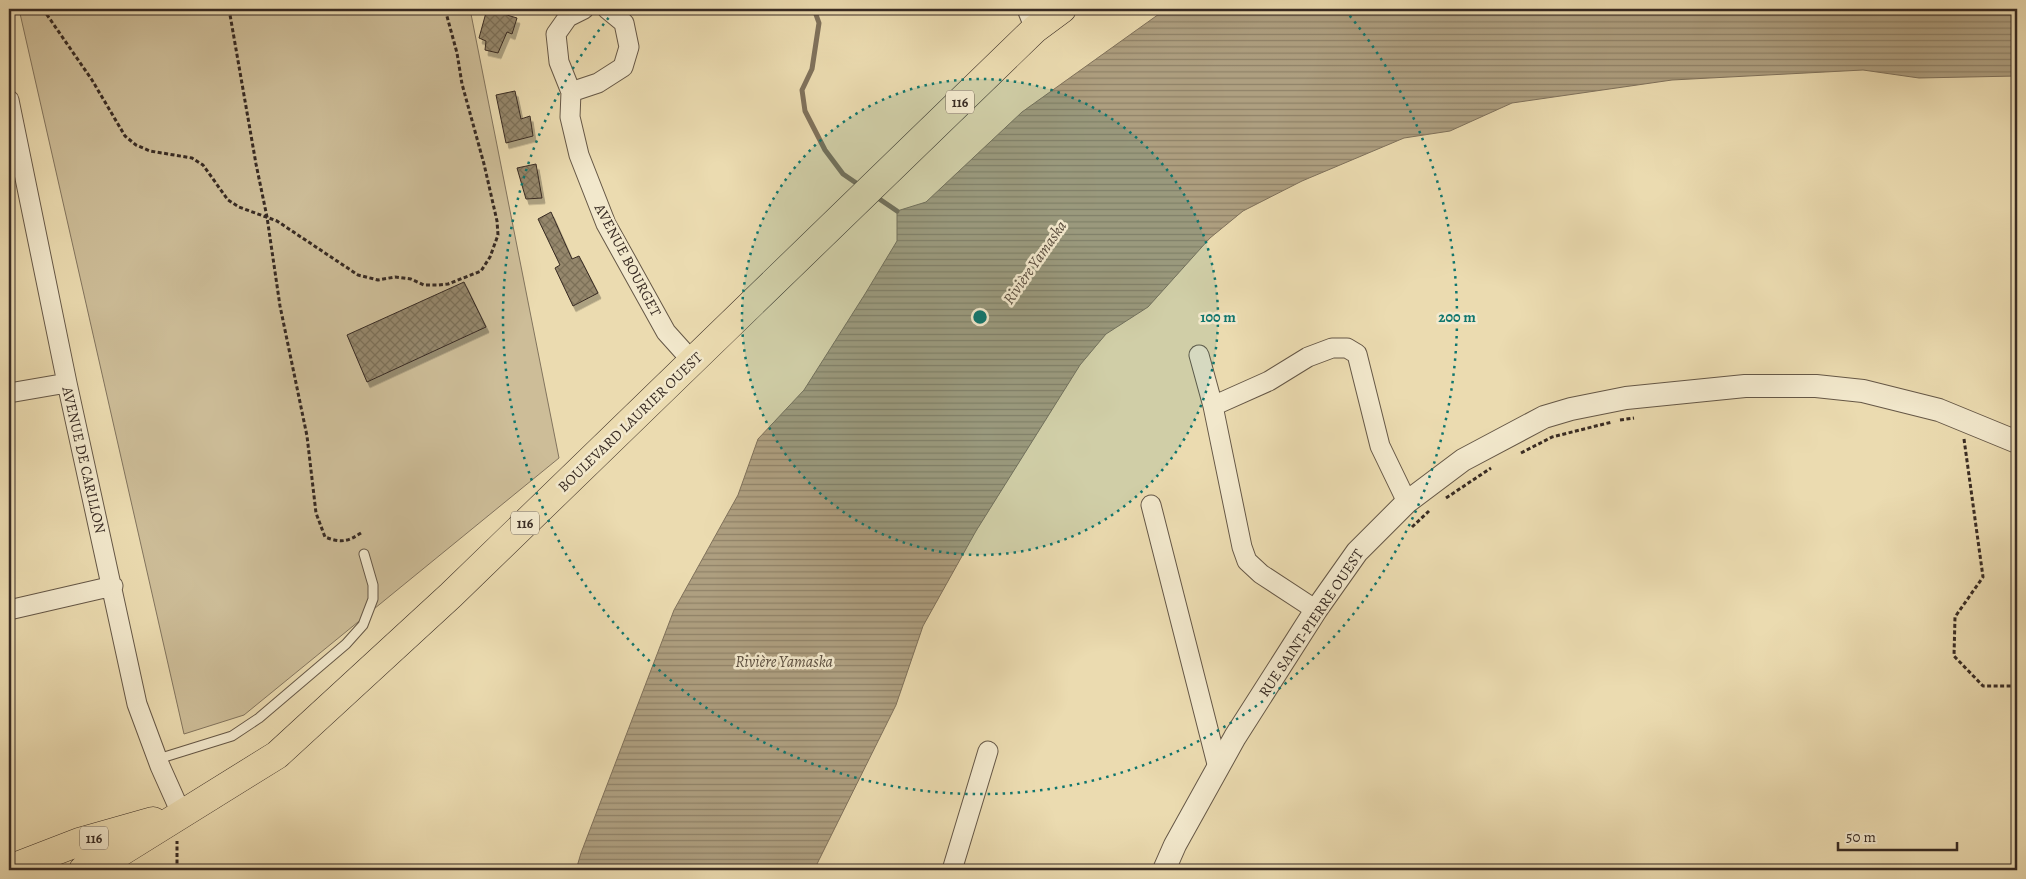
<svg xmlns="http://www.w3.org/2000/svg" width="2026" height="879" viewBox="0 0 2026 879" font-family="Alegreya,serif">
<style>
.grass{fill:#cdbd98;stroke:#82745e}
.water{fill:url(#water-rules);stroke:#7f715b}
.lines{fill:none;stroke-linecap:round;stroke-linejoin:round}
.stream{stroke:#7f715b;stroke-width:5}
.building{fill:url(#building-cross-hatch);stroke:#382b23;filter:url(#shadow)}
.service-casing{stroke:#655746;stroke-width:11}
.minor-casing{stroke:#655746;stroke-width:21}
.tertiary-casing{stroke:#655746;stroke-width:24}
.primary-casing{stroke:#382b23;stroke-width:29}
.path{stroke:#382b23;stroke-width:3;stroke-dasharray:4 2.5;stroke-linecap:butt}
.service{stroke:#f2e8cc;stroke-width:9}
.minor{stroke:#f2e8cc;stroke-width:19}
.tertiary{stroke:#f2e8cc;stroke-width:22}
.primary{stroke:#ebdbb0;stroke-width:28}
.ring{fill:none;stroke:#0f766e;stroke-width:2.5;stroke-dasharray:2.5 5}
.labels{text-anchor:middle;stroke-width:5;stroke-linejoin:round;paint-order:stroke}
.shield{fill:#f2e8cc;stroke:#706456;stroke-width:1}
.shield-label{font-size:14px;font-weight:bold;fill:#382b23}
.street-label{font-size:15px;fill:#382b23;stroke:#f2e8cc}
.water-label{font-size:16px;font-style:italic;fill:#5b4e3f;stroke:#f2e8cc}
.centre{fill:#0f766e;stroke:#f2e8cc;stroke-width:2.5}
.ring-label{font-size:15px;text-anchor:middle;font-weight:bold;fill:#0f766e;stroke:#f2e8cc;stroke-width:5;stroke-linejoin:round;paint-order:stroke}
</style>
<defs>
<pattern id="water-rules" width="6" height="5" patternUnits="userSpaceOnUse" patternTransform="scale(1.25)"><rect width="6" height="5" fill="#ae9f80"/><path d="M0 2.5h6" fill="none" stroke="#8f8268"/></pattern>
<pattern id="building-cross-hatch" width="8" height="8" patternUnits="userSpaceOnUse" patternTransform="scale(1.25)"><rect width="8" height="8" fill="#95876c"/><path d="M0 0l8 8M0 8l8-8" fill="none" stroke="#7b6f58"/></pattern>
<filter id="shadow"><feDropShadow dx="3" dy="5.5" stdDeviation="0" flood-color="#0004"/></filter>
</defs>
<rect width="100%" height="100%" fill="#ebdbb0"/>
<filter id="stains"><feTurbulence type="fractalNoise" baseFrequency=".004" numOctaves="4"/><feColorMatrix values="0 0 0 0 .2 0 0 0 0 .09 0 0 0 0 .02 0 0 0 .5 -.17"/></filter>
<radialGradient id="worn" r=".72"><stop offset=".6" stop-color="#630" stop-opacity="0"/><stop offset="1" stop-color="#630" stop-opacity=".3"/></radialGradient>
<path class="grass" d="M19,9H470L559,458L244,715L184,734Z"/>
<path class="water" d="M1166,9H2017V76L1919,78L1863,70L1672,80L1512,103L1450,131L1404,138L1302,181L1243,211L1210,238L1148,307L1106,334L1080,365L976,531L923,626L896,705L814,870H576L581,853L674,610L738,495L758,439L804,390L865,294L897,241V211L926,202L1022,112Z"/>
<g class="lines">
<path class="stream" d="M814,9L819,23L812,69L802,90L805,111L825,150L843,174L862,187
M875,196L897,211"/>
</g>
<path class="building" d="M487,9L517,18L512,34L507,32L498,53L485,50L486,41L479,38Z
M515,91L521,119L530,116L533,136L506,143L496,95Z
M536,164L542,198L526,199L517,168Z
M551,212L572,259L579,256L598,293L573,306L555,268L560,265L538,219Z
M464,282L486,327L367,382L347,335Z"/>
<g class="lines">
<defs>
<path id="service" d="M158,759L232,736L259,718L346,644L363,625L373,599V585L364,554"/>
<path id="minor" d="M584,9L568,17L556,34L559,62L571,92L570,117L579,155L606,224L666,332L692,361
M1027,9L1035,29
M571,92L598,83L623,67L629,47L624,23L607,9
M9,100L67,383L137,704L160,766L181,813
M1199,355L1213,406L1242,547L1247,561L1261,574L1316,610
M9,393L67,383
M1213,406L1269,381L1308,357L1332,348H1347L1357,354L1380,446L1407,502
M1151,505L1218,768
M9,610L113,586
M952,870L988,751"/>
<path id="tertiary" d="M1164,870L1175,845L1235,737L1316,610L1357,552L1407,502L1463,460L1544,417L1571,409L1626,398L1745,386H1816L1863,391L1939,410L2017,442"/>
<path id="primary" d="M9,869L79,842L153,821
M83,870L108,860L277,755L451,595L1035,29L1062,9"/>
</defs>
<use href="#service" class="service-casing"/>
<use href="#minor" class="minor-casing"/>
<use href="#tertiary" class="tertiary-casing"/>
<use href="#primary" class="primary-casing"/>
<path class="path" d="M43,9L92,80L125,136L136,145L150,151L192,158L203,165L228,200L239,207L277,221L358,275L378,280L395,277L411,279L424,285H438L448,284L481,271L490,257L498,235L497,221L484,164L462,84L457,53L445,9
M229,9L256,164L267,217L280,306L307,436L316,513L325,537C341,543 347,542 361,533
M1620,420L1634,418
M1964,439L1983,577L1955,617L1954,656L1983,686H2017
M1521,453L1552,437L1612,422
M1446,498L1491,468
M1412,527L1429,511
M177,870V841"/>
<use href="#service" class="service"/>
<use href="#minor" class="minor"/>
<use href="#tertiary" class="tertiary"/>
<use href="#primary" class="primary"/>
</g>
<circle cx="980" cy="317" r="238" fill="#0f766e" fill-opacity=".12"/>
<g class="ring">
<circle cx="980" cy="317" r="238"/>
<path d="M1345 10A477 477 0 1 1 615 10"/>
</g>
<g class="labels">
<g class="shield">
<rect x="946" y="90.5" width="28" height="23" rx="4"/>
<rect x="511" y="511.5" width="28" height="23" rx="4"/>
<rect x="80" y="826.5" width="28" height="23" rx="4"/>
</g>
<g class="shield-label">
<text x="960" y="107">116</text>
<text x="525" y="528">116</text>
<text x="94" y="843">116</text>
</g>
<g class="street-label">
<text transform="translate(628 260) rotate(62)" y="5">AVENUE BOURGET</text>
<text transform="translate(630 422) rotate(-44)" y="5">BOULEVARD LAURIER OUEST</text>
<text transform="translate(84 460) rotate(77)" y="5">AVENUE DE CARILLON</text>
<text transform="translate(1311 623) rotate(-56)" y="5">RUE SAINT-PIERRE OUEST</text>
</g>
<g class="water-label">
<text transform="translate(1034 262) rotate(-55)" y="6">Rivière Yamaska</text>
<text x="784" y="667">Rivière Yamaska</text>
</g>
</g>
<circle cx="980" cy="317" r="8" class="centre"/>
<g class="ring-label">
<text x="1218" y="322">100 m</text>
<text x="1457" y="322">200 m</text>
</g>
<rect width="2026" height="879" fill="none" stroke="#ebdbb0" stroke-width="30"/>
<rect x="10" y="10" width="2006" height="859" fill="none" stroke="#382b23" stroke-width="2.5"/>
<rect x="15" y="15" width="1996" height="849" fill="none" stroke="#382b23"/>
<path d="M1838 842v8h119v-8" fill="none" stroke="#382b23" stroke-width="2.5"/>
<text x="1846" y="842" font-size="15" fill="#382b23" stroke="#f2e8cc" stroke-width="4" paint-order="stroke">50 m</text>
<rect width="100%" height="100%" filter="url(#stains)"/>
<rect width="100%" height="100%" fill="url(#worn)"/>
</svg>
